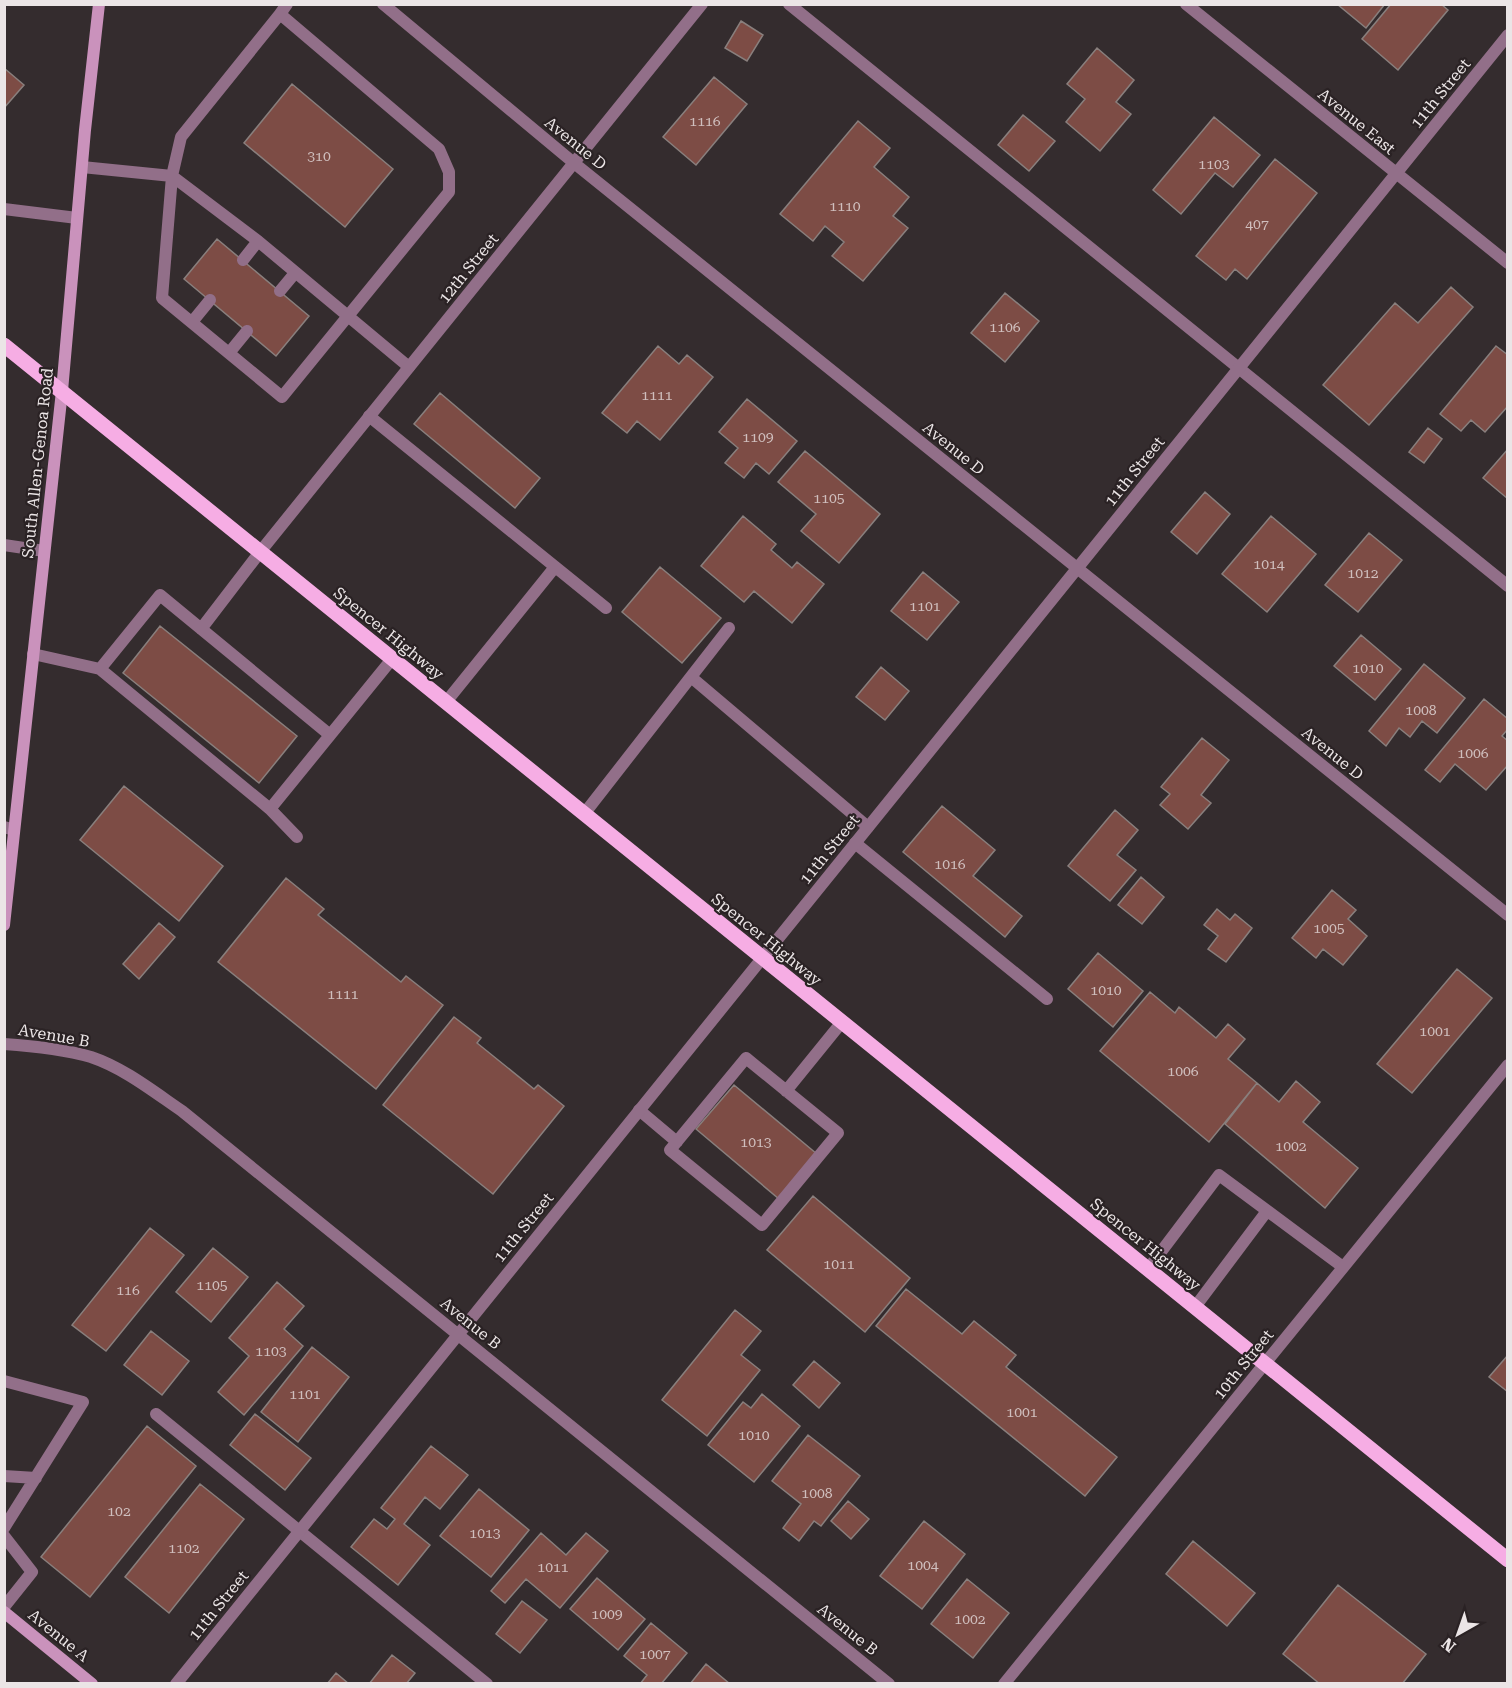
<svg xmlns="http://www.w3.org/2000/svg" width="1512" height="1688" viewBox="0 0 1512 1688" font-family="'Roboto Serif',serif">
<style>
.building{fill:#7d4c45;stroke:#897f7d;stroke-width:1.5}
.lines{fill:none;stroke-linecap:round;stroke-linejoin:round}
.lane{stroke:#926f89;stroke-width:12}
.street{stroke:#926f89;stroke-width:12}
.secondary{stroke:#ca92bc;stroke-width:12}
.primary{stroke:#f6ade4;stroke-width:15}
.labels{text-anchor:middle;stroke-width:4.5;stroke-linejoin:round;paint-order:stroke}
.number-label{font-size:14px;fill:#d0bfbe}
.street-label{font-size:16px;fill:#ebe5e6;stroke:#2a2224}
</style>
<rect width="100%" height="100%" fill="#342c2e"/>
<path class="building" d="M1337,4H1385L1366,28Z
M1391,4H1441L1448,10L1398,70L1362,39Z
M741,21L763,35L747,61L725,48Z
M1097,48L1134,80L1116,102L1131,114L1100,151L1066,122L1085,99L1067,84Z
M4,68L24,85L4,108Z
M714,77L747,104L696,165L663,137Z
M292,84L393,169L345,227L244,143Z
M1023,115L1055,141L1029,171L998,145Z
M1214,117L1260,155L1233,187L1215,173L1181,214L1153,190Z
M858,121L890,148L874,167L909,197L893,216L908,228L863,281L832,256L844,242L825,226L813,241L780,214Z
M1275,159L1317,193L1247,279L1235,269L1226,280L1196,256Z
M217,239L309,316L276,356L184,279Z
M1451,287L1473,307L1369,425L1323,385L1395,303L1418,323Z
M1005,293L1039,321L1005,362L971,333Z
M658,346L679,364L687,355L713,377L660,440L637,421L627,433L602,413Z
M1496,346L1508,355V406L1485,432L1471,420L1461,431L1440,414Z
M440,393L540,478L515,508L414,424Z
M747,399L797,441L769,474L756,463L744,478L725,463L738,448L719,432Z
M1428,428L1442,439L1424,463L1409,452Z
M1508,449V499L1483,478Z
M805,451L880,514L839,563L801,531L816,514L778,482Z
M1205,492L1230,514L1197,554L1171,532Z
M743,516L776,544L771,550L792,568L797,562L824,584L792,623L754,591L744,602L701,566Z
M1271,516L1316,554L1267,612L1222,574Z
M1369,533L1402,560L1358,612L1325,585Z
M660,567L721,618L682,663L622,612Z
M923,572L959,602L927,640L891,611Z
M160,626L297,736L259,783L123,673Z
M1361,635L1401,669L1375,700L1334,666Z
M1424,664L1465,698L1437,733L1422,721L1410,737L1399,728L1386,746L1369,731Z
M881,667L909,691L885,720L856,697Z
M1484,699L1508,719V729L1502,736L1508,741V765L1486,790L1455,764L1440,782L1425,770Z
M1202,738L1229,760L1201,795L1211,803L1188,829L1160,805L1170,794L1161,787Z
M124,786L223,866L179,921L80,840Z
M942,806L995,850L973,876L1022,916L1005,937L903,852Z
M1115,810L1138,830L1117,855L1136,870L1110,901L1068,866Z
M1141,877L1164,897L1142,924L1118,905Z
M286,878L324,909L318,915L401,982L406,976L443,1005L376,1089L218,962Z
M1332,890L1356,910L1348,919L1367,936L1343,965L1323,949L1316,958L1292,938Z
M1217,909L1230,920L1235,914L1252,928L1226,962L1208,949L1218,936L1204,925Z
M159,923L175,937L139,979L123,964Z
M1098,953L1143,991L1113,1027L1068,989Z
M1457,969L1492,998L1412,1093L1377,1064Z
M1150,992L1175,1013L1179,1007L1216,1038L1228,1024L1245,1039L1228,1059L1257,1083L1209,1142L1100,1051Z
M454,1017L481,1038L477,1043L534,1089L538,1085L564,1106L493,1194L383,1105Z
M1296,1081L1320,1102L1303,1122L1358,1168L1325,1208L1225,1124L1257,1083L1279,1102Z
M734,1085L817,1154L779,1199L696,1129Z
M813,1196L910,1278L865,1332L767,1250Z
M150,1228L184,1255L106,1351L72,1325Z
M213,1248L248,1277L211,1322L176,1292Z
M277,1282L304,1306L284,1329L303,1346L244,1415L218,1392L249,1356L229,1338Z
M906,1289L962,1334L974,1321L1016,1355L1006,1367L1117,1457L1085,1496L876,1326Z
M735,1310L761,1331L741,1355L760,1370L707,1436L662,1400Z
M151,1331L189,1361L162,1395L124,1365Z
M312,1347L349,1377L298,1442L261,1412Z
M1508,1355V1392L1489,1377Z
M814,1361L840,1383L819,1408L793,1385Z
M762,1394L800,1426L754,1482L708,1445L743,1402L751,1408Z
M255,1414L311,1458L285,1490L230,1445Z
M147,1426L196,1466L90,1597L41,1557Z
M808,1435L860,1476L821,1526L814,1521L799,1541L783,1528L801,1504L772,1481Z
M431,1446L468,1475L440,1509L425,1497L404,1524L430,1545L398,1585L351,1547L374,1519L387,1529L395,1519L381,1508Z
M200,1484L244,1519L169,1613L125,1577Z
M479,1489L529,1530L491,1577L440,1536Z
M848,1501L869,1519L851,1539L831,1521Z
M924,1521L965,1554L922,1609L880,1576Z
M541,1533L566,1555L586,1533L608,1551L560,1608L526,1579L505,1603L491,1591Z
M1193,1541L1255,1593L1227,1626L1166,1574Z
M597,1578L645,1619L618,1650L570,1609Z
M967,1579L1009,1613L973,1658L931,1624Z
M1338,1585L1426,1654L1402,1684H1320L1283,1654Z
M522,1601L547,1620L520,1653L496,1634Z
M651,1623L687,1653L661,1684H640L647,1675L624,1656Z
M392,1655L415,1673L406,1684H369Z
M706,1664L730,1684H690Z
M336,1673L349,1684H327Z"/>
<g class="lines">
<path class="lane" d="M789,4L1508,586
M280,14L439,149L449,172V192L282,397L162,298L172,176L181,137Z
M280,14L287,4
M82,167L172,176L258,241L409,367
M4,209L77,218
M243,260L258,241
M280,291L295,273
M192,322L210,300
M229,353L247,331
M369,416L606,608
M4,545L44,551
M201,629L260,552
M33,654L100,669
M691,677L868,827
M446,702L555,567
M330,735L160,595L100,669L270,809L392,659
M270,809L297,837
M584,814L729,628
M4,827L14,830
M855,843L1047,999
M746,1058L838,1133L762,1225L670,1150Z
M786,1091L842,1022
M639,1110L677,1142
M1148,1269L1219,1175L1343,1267
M1195,1307L1267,1211
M4,1381L83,1402L4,1528
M156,1414L487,1684
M4,1476L36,1478
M4,1536L32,1572L4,1607"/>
<path class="street" d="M383,4L574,163L1508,915
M1186,4L1508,263
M260,552L702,4
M4,1044C34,1046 63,1049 91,1057C124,1068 154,1092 182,1111L889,1684
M176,1684L1508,35
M1004,1684L1508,1065"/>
<path class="secondary" d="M4,925L62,391L85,130L99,4
M4,1612L92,1684"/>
<path class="primary" d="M4,345L1508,1560"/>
</g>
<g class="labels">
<g class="number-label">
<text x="705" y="126">1116</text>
<text x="319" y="161">310</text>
<text x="1214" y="169">1103</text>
<text x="845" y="211">1110</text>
<text x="1257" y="229">407</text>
<text x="1005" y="332">1106</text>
<text x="657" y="400">1111</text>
<text x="758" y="442">1109</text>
<text x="829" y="503">1105</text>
<text x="1269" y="569">1014</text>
<text x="1363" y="578">1012</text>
<text x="925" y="611">1101</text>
<text x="1368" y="673">1010</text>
<text x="1421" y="715">1008</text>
<text x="1473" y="758">1006</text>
<text x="950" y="869">1016</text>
<text x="1329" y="933">1005</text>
<text x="1106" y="995">1010</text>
<text x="343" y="999">1111</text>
<text x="1435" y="1036">1001</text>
<text x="1183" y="1076">1006</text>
<text x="756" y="1147">1013</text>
<text x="1291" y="1151">1002</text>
<text x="839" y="1269">1011</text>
<text x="212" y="1290">1105</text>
<text x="128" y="1295">116</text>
<text x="271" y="1356">1103</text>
<text x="305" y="1399">1101</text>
<text x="1022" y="1417">1001</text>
<text x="754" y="1440">1010</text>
<text x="817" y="1498">1008</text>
<text x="119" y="1516">102</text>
<text x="485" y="1538">1013</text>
<text x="184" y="1553">1102</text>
<text x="923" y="1570">1004</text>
<text x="553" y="1572">1011</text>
<text x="607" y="1619">1009</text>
<text x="970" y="1624">1002</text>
<text x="655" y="1659">1007</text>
</g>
<g class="street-label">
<text transform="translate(1440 93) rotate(-51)" y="6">11th Street</text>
<text transform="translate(1357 121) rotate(39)" y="6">Avenue East</text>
<text transform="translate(576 143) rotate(39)" y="6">Avenue D</text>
<text transform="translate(468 268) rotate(-51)" y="6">12th Street</text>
<text transform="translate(954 448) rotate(39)" y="6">Avenue D</text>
<text transform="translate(37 463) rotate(-84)" y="6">South Allen-Genoa Road</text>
<text transform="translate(1134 471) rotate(-51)" y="6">11th Street</text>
<text transform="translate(389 633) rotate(39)" y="6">Spencer Highway</text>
<text transform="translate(1333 753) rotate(39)" y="6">Avenue D</text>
<text transform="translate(829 849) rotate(-51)" y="6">11th Street</text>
<text transform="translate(767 939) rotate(39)" y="6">Spencer Highway</text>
<text transform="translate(54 1035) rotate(10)" y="6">Avenue B</text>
<text transform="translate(523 1227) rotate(-51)" y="6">11th Street</text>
<text transform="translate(1146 1244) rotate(39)" y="6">Spencer Highway</text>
<text transform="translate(471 1323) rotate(39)" y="6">Avenue B</text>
<text transform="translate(1243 1364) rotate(-51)" y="6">10th Street</text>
<text transform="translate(218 1605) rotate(-51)" y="6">11th Street</text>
<text transform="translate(848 1629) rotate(39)" y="6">Avenue B</text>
<text transform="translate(59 1635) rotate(39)" y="6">Avenue A</text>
</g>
</g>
<rect width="1512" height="1688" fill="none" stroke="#ebe5e6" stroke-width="12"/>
<g transform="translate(1458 1634) rotate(220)" stroke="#2a2224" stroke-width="4.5" paint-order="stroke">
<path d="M0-4.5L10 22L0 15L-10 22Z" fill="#ebe5e6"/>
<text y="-9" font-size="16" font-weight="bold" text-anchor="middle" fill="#ebe5e6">N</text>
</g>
</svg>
